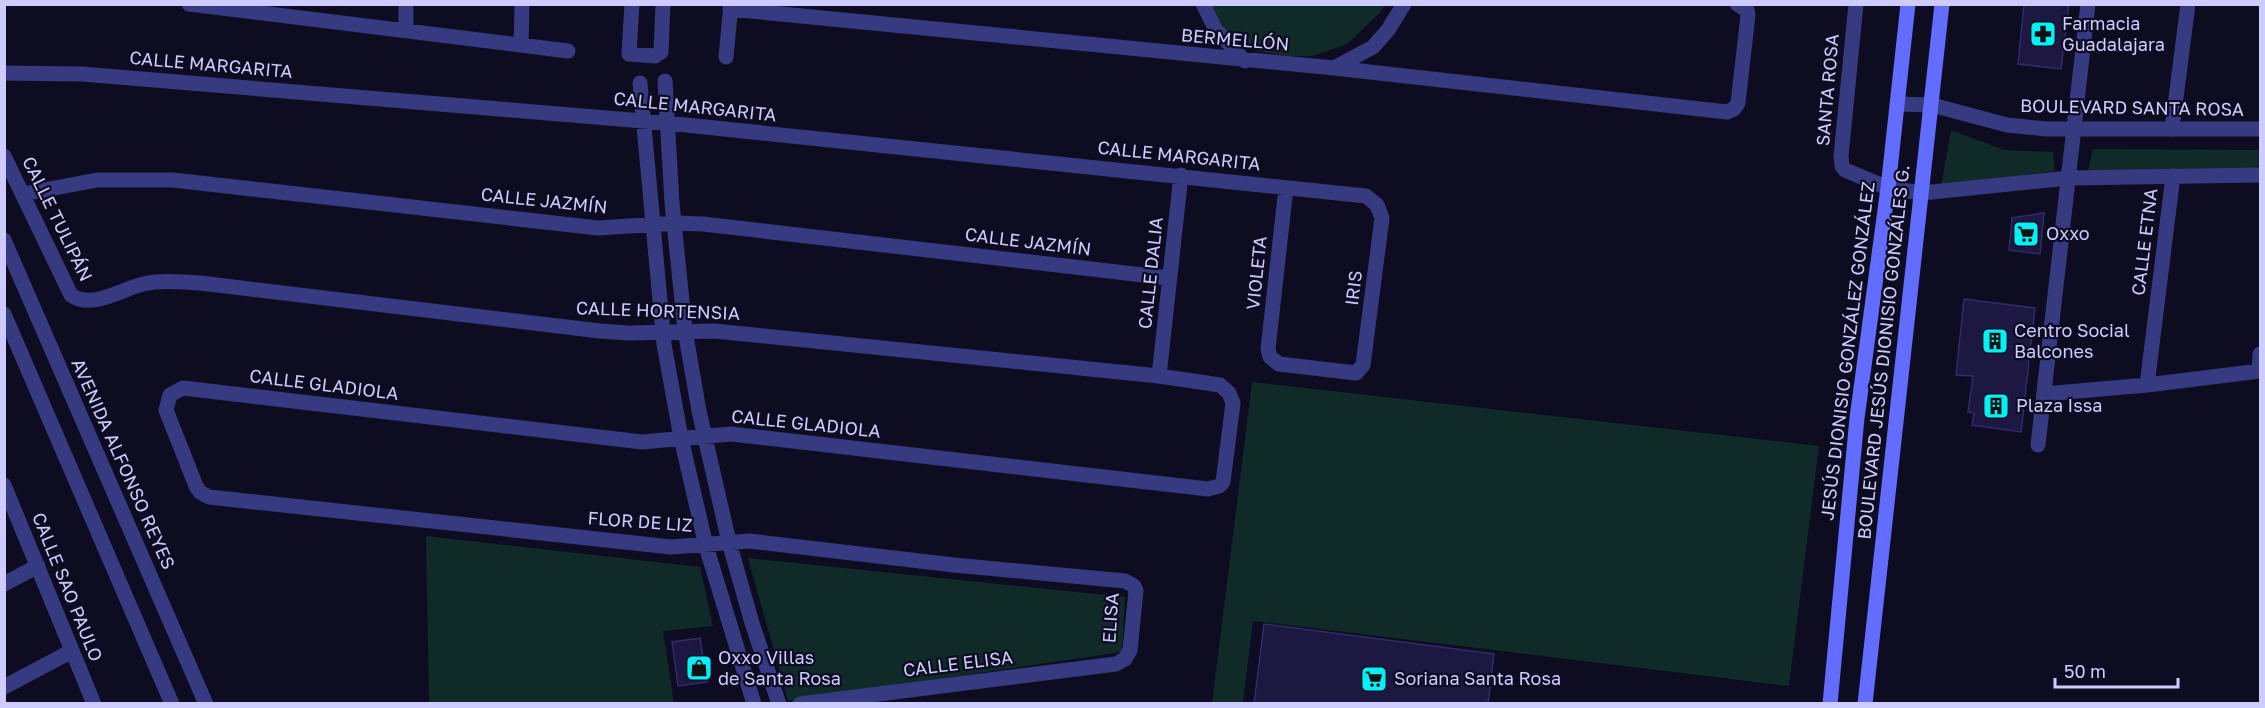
<svg xmlns="http://www.w3.org/2000/svg" width="2265" height="708" viewBox="0 0 2265 708" font-family="'Golos Text',sans-serif">
<style>
.green{fill:#0f2a27}
.building{fill:#1d1841;stroke:#312a6e;stroke-width:1.5}
.lines{fill:none;stroke-linecap:round;stroke-linejoin:round}
.minor{stroke:#363a80;stroke-width:15}
.tertiary{stroke:#363a80;stroke-width:15}
.secondary{stroke:#626cff;stroke-width:15}
.labels{text-anchor:middle;stroke-width:4.5;stroke-linejoin:round;paint-order:stroke}
.poi-label{font-size:18px;fill:#cdcbff;stroke:#0e0c20;text-anchor:start}
.street-label{font-size:18px;fill:#cdcbff;stroke:#0e0c20}
</style>
<rect width="100%" height="100%" fill="#0e0c20"/>
<path class="green" d="M1211,5H1384L1380,13L1347,44L1313,56H1287L1255,51L1227,33Z
M1951,130L2004,150L2053,152L2055,171L1941,186Z
M2093,149L2260,150V170H2088Z
M1252,382L1819,446L1789,686L1253,621L1243,703H1212Z
M426,536L700,567L713,626L663,631L674,703H429Z
M748,558L1125,597L1122,652L788,701Z"/>
<path class="building" d="M2024,4H2069L2061,69L2018,64Z
M2044,213L2040,254L2009,250L2012,218Z
M1964,299L2035,308L2021,432L1972,425L1974,413L1968,412L1973,376L1956,375Z
M1264,624L1494,654L1488,704H1254Z
M700,638L707,682L678,686L672,642Z"/>
<g class="lines">
<path class="minor" d="M189,4L568,51
M406,4V30
M632,4L629,54L655,56L661,52L663,4
M1203,4L1216,30L1245,61
M1856,4L1841,156L1842,166L1845,170L1888,188
M730,9L1334,68L1727,112L1734,109L1738,103L1748,15L1747,10L1737,4
M521,45L522,4
M726,57L731,4
M1334,68L1373,47L1388,30L1404,4
M4,73L82,74L667,123L1366,196L1377,205L1382,218L1363,365L1356,373L1279,364L1270,357L1268,349L1286,188
M665,81L672,203L685,330L699,411L729,542L752,623L779,704
M640,83L664,344L681,438L706,546L754,704
M2172,129L2188,4
M4,156L71,295C91,310 122,289 143,284C162,280 181,282 200,283L600,331L628,333L715,331L1159,376L1220,385L1229,393L1233,403L1223,482L1219,486L1208,489L731,434L642,442L183,388L170,395L166,410L196,486L200,492L209,497L671,547L749,541L954,565L1125,581L1134,586L1136,591L1130,650L1125,659L1116,664L800,704
M23,194L97,180H173L598,228L675,223L703,224L1169,278
M2259,371L2260,354
M1159,376L1181,175
M2147,385L2173,176
M2044,394L2147,385L2260,371
M2038,445L2088,4
M4,485L94,704
M4,584L38,566
M4,687L72,651"/>
<path class="tertiary" d="M1897,104L1932,105L2007,125L2047,129H2260
M1888,188L1922,193L2069,178L2260,175
M4,240L206,704
M4,314L172,704"/>
<path class="secondary" d="M1830,704L1857,418L1888,188L1908,4
M1865,704L1942,4"/>
</g>
<defs>
<symbol id="pharmacy-square" viewBox="-11 -11 22 22"><rect x="-9" y="-9" width="18" height="18" rx="4" fill="#00f2f6" stroke="#0e0c20"/><path d="M-2-6h4v4h4v4h-4v4h-4v-4h-4v-4h4Z" fill="#111"/></symbol>
<symbol id="supermarket-square" viewBox="-11 -11 22 22"><rect x="-9" y="-9" width="18" height="18" rx="4" fill="#00f2f6" stroke="#0e0c20"/><path d="M-6-5.5h2.5l.6 2H6L4.5 2H-2.5L-4.4-4H-6ZM-1.5 3.2a1.3 1.3 0 1 0 .1 0ZM3 3.2a1.3 1.3 0 1 0 .1 0Z" fill="#111"/></symbol>
<symbol id="building-square" viewBox="-11 -11 22 22"><rect x="-9" y="-9" width="18" height="18" rx="4" fill="#00f2f6" stroke="#0e0c20"/><path d="M-4-6H4V6H1V3H-1V6H-4ZM-2.5-4.3h1.7v1.8h-1.7ZM.8-4.3h1.7v1.8H.8ZM-2.5-1h1.7V.8h-1.7ZM.8-1h1.7V.8H.8Z" fill="#111"/></symbol>
<symbol id="shop-square" viewBox="-11 -11 22 22"><rect x="-9" y="-9" width="18" height="18" rx="4" fill="#00f2f6" stroke="#0e0c20"/><path d="M-5-2.5h2.3a2.7 3.5 0 0 1 5.4 0H5L5.5 6h-11ZM-1.5-2.5h3a1.5 2.3 0 0 0-3 0Z" fill="#111"/></symbol>
</defs>
<g fill-rule="evenodd">
<use href="#pharmacy-square" x="2028" y="19" width="30" height="30"/>
<use href="#supermarket-square" x="2011" y="219" width="30" height="30"/>
<use href="#building-square" x="1980" y="326" width="30" height="30"/>
<use href="#building-square" x="1981" y="391" width="30" height="30"/>
<use href="#shop-square" x="684" y="653" width="30" height="30"/>
<use href="#supermarket-square" x="1359" y="664" width="30" height="30"/>
</g>
<g class="labels">
<g class="poi-label">
<text x="2062" y="30">Farmacia<tspan x="2062" dy="21">Guadalajara</tspan></text>
<text x="2046" y="240">Oxxo</text>
<text x="2014" y="337">Centro Social<tspan x="2014" dy="21">Balcones</tspan></text>
<text x="2016" y="412">Plaza Issa</text>
<text x="718" y="664">Oxxo Villas<tspan x="718" dy="21">de Santa Rosa</tspan></text>
<text x="1394" y="685">Soriana Santa Rosa</text>
</g>
<g class="street-label">
<text transform="translate(1235 40) rotate(5)" y="6">BERMELLÓN</text>
<text transform="translate(211 65) rotate(5)" y="6">CALLE MARGARITA</text>
<text transform="translate(1828 90) rotate(-85)" y="6">SANTA ROSA</text>
<text transform="translate(695 107) rotate(6)" y="6">CALLE MARGARITA</text>
<text transform="translate(2132 108) rotate(1)" y="6">BOULEVARD SANTA ROSA</text>
<text transform="translate(1179 156) rotate(6)" y="6">CALLE MARGARITA</text>
<text transform="translate(544 201) rotate(6)" y="6">CALLE JAZMÍN</text>
<text transform="translate(57 219) rotate(64)" y="6">CALLE TULIPÁN</text>
<text transform="translate(1028 242) rotate(7)" y="6">CALLE JAZMÍN</text>
<text transform="translate(2145 242) rotate(-83)" y="6">CALLE ETNA</text>
<text transform="translate(1151 273) rotate(-84)" y="6">CALLE DALIA</text>
<text transform="translate(1257 273) rotate(-84)" y="6">VIOLETA</text>
<text transform="translate(1354 288) rotate(-83)" y="6">IRIS</text>
<text transform="translate(658 311) rotate(2)" y="6">CALLE HORTENSIA</text>
<text transform="translate(1848 351) rotate(-83)" y="6">JESÚS DIONISIO GONZÁLEZ GONZÁLEZ</text>
<text transform="translate(1884 352) rotate(-84)" y="6">BOULEVARD JESÚS DIONISIO GONZÁLES G.</text>
<text transform="translate(324 385) rotate(7)" y="6">CALLE GLADIOLA</text>
<text transform="translate(806 424) rotate(6)" y="6">CALLE GLADIOLA</text>
<text transform="translate(123 464) rotate(66)" y="6">AVENIDA ALFONSO REYES</text>
<text transform="translate(640 522) rotate(4)" y="6">FLOR DE LIZ</text>
<text transform="translate(67 587) rotate(68)" y="6">CALLE SAO PAULO</text>
<text transform="translate(1111 618) rotate(-86)" y="6">ELISA</text>
<text transform="translate(958 664) rotate(-7)" y="6">CALLE ELISA</text>
</g>
</g>
<rect width="2265" height="708" fill="none" stroke="#cdcbff" stroke-width="12"/>
<path d="M2055 678v9h123v-9" fill="none" stroke="#cdcbff" stroke-width="3"/>
<text x="2064" y="678" font-size="18" fill="#cdcbff" stroke="#0e0c20" stroke-width="4.5" paint-order="stroke">50 m</text>
</svg>
